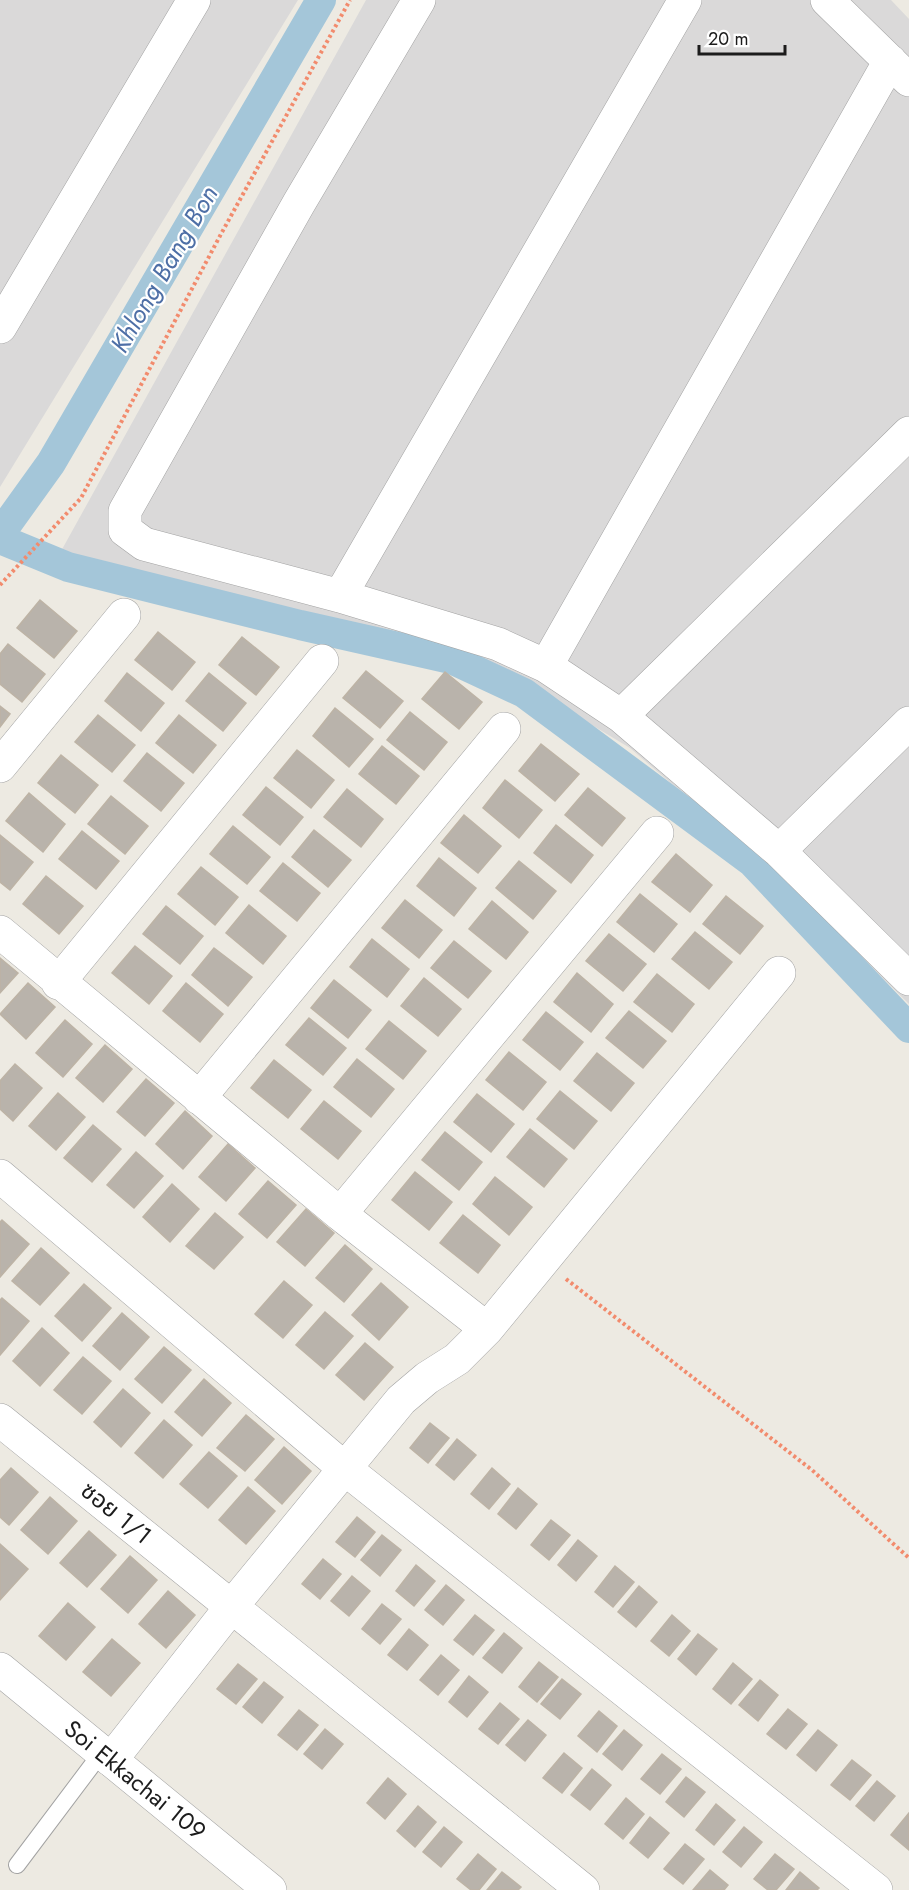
<svg xmlns="http://www.w3.org/2000/svg" width="909" height="1890" viewBox="0 0 909 1890" font-family="Jost,'Noto Sans Thai',sans-serif">
<style>
.residential{fill:#dad9d9}
.lines{fill:none;stroke-linecap:round;stroke-linejoin:round}
.canal{stroke:#a4c6d9;stroke-width:30}
.building{fill:#b9b3ab;stroke:#bdb3a5;stroke-width:1.5}
.service-casing{stroke:#a3a3a3;stroke-width:18}
.minor-casing{stroke:#a3a3a3;stroke-width:34}
.tertiary-casing{stroke:#a3a3a3;stroke-width:34}
.path{stroke:#f28b6d;stroke-width:4;stroke-dasharray:3 3;stroke-linecap:butt}
.service{stroke:#fff;stroke-width:16}
.minor{stroke:#fff;stroke-width:33}
.tertiary{stroke:#fff;stroke-width:33}
.labels{text-anchor:middle;stroke-width:4.5;stroke-linejoin:round;paint-order:stroke}
.street-label{font-size:24px;fill:#1c1c1c;stroke:#fff}
.water-label{font-size:26px;font-style:italic;fill:#4e6fa6;stroke:#fff}
</style>
<rect width="100%" height="100%" fill="#edeae2"/>
<path class="residential" d="M0,0H298L0,487Z
M366,0H891L909,19V1004L773,871L630,748L514,678L465,655L286,615L60,553Z"/>
<g class="lines">
<path class="canal" d="M0,534L51,463L321,0
M0,539L68,567L300,625L451,659L524,693L752,862L909,1028"/>
</g>
<path class="building" d="M40,600L77,631L54,658L17,628Z
M158,632L195,662L172,690L135,660Z
M242,637L279,667L256,695L219,665Z
M8,644L45,674L22,702L0,684V654Z
M366,671L403,701L380,728L343,698Z
M445,672L482,702L459,729L422,699Z
M127,673L164,703L141,731L105,701Z
M209,673L246,703L223,731L186,701Z
M0,706L10,714L0,727Z
M335,708L373,739L349,767L313,736Z
M410,712L447,742L424,770L387,740Z
M98,715L135,745L112,772L75,742Z
M179,715L216,745L193,773L156,743Z
M541,744L579,774L555,801L519,771Z
M382,746L419,776L396,804L359,774Z
M297,750L334,780L311,808L274,778Z
M147,753L184,783L161,811L124,781Z
M61,755L98,785L75,813L38,783Z
M505,780L542,810L519,838L483,808Z
M266,787L303,817L280,845L243,815Z
M588,788L625,818L602,846L565,815Z
M347,789L383,819L361,847L324,817Z
M29,793L65,824L43,852L6,821Z
M111,796L148,826L125,854L88,824Z
M464,815L501,846L478,873L441,843Z
M556,825L593,855L571,883L534,853Z
M233,826L270,857L247,884L210,854Z
M314,830L351,860L328,887L292,857Z
M82,831L119,861L96,889L59,859Z
M0,835L33,862L10,890L0,882Z
M676,854L712,885L690,912L652,882Z
M439,858L476,888L454,916L417,886Z
M519,861L556,891L533,919L496,888Z
M283,863L320,893L297,921L260,891Z
M201,867L238,897L215,925L178,894Z
M46,876L83,906L59,934L23,904Z
M640,894L677,924L654,952L617,922Z
M726,896L763,926L740,954L703,924Z
M405,900L442,930L419,958L382,928Z
M492,901L528,932L506,959L469,929Z
M249,905L286,936L263,964L226,933Z
M166,906L203,936L180,964L143,934Z
M695,932L732,962L709,989L672,959Z
M609,934L646,964L623,991L586,961Z
M372,939L409,969L387,997L350,967Z
M454,941L491,971L468,998L431,968Z
M135,946L172,976L149,1004L112,973Z
M214,948L252,977L228,1006L192,975Z
M0,958L18,973L0,993Z
M577,973L613,1004L591,1032L554,1002Z
M657,974L694,1004L672,1032L634,1002Z
M424,978L461,1009L438,1036L401,1006Z
M334,980L371,1010L348,1038L311,1008Z
M28,983L55,1007L26,1039L0,1014Z
M186,983L223,1014L200,1042L163,1011Z
M629,1011L666,1041L643,1068L606,1038Z
M546,1012L583,1042L560,1070L523,1040Z
M309,1018L346,1048L323,1075L286,1045Z
M65,1020L92,1044L63,1077L36,1053Z
M389,1021L426,1051L403,1079L366,1049Z
M105,1045L132,1069L103,1102L76,1078Z
M509,1052L546,1082L523,1110L486,1080Z
M597,1053L634,1083L611,1111L574,1081Z
M357,1059L394,1089L371,1117L334,1087Z
M274,1060L311,1090L288,1118L251,1088Z
M15,1064L42,1088L13,1121L0,1109V1081Z
M146,1079L174,1103L145,1136L117,1112Z
M560,1091L597,1121L574,1149L537,1119Z
M58,1093L85,1117L56,1150L29,1126Z
M477,1094L514,1124L491,1152L454,1122Z
M324,1101L361,1131L338,1159L301,1129Z
M185,1111L212,1136L183,1169L156,1144Z
M93,1125L121,1149L92,1182L64,1158Z
M530,1129L567,1159L544,1187L507,1157Z
M445,1132L482,1162L459,1190L422,1160Z
M228,1144L255,1168L226,1201L199,1177Z
M136,1152L163,1176L134,1208L107,1185Z
M415,1172L452,1202L429,1230L392,1200Z
M495,1177L532,1207L509,1235L473,1204Z
M268,1181L296,1205L267,1238L239,1214Z
M172,1184L199,1209L170,1242L143,1217Z
M306,1209L334,1233L305,1266L277,1242Z
M215,1213L243,1237L214,1269L186,1246Z
M463,1215L500,1245L478,1273L440,1243Z
M2,1220L29,1244L0,1277V1222Z
M345,1245L372,1269L344,1302L316,1278Z
M41,1248L69,1273L40,1305L12,1281Z
M284,1281L312,1305L283,1338L255,1314Z
M381,1283L408,1307L379,1340L352,1315Z
M84,1284L111,1308L82,1341L55,1316Z
M2,1298L29,1321L0,1355V1300Z
M325,1312L353,1336L324,1369L296,1345Z
M122,1313L149,1337L120,1370L93,1346Z
M42,1328L69,1353L40,1386L13,1361Z
M365,1343L393,1367L364,1400L336,1375Z
M164,1347L191,1370L162,1403L135,1379Z
M83,1357L111,1381L82,1414L54,1390Z
M204,1379L231,1403L202,1436L175,1412Z
M123,1389L150,1413L121,1447L94,1422Z
M246,1415L274,1439L245,1471L217,1448Z
M164,1420L192,1445L163,1478L135,1453Z
M430,1423L449,1438L428,1463L410,1448Z
M457,1439L476,1455L454,1480L436,1465Z
M284,1447L311,1471L282,1504L255,1480Z
M209,1452L237,1476L208,1508L180,1484Z
M11,1468L38,1492L9,1525L0,1517V1480Z
M492,1468L510,1484L489,1509L471,1494Z
M248,1487L275,1511L246,1544L219,1520Z
M518,1488L537,1504L516,1529L498,1514Z
M50,1497L77,1521L48,1554L21,1530Z
M357,1517L375,1532L355,1557L336,1542Z
M551,1520L570,1535L549,1560L531,1545Z
M89,1531L116,1555L87,1587L60,1563Z
M382,1535L401,1550L380,1576L361,1560Z
M578,1540L597,1556L576,1581L558,1565Z
M0,1544L28,1569L0,1600Z
M130,1556L157,1580L128,1613L101,1589Z
M323,1559L341,1574L320,1599L302,1584Z
M416,1565L435,1581L414,1606L396,1591Z
M615,1566L634,1582L613,1607L595,1592Z
M352,1576L370,1591L349,1616L331,1601Z
M446,1585L464,1600L443,1625L425,1610Z
M639,1586L657,1602L636,1627L618,1612Z
M168,1591L195,1615L166,1648L139,1624Z
M68,1603L95,1627L66,1660L39,1636Z
M382,1604L401,1619L380,1644L362,1629Z
M475,1615L494,1630L473,1655L454,1640Z
M672,1615L690,1631L669,1656L651,1641Z
M409,1629L428,1645L407,1670L388,1655Z
M504,1633L522,1648L502,1673L483,1658Z
M698,1634L717,1649L696,1675L678,1659Z
M112,1639L140,1663L111,1696L83,1672Z
M441,1655L459,1670L438,1695L420,1680Z
M539,1662L558,1677L537,1702L519,1687Z
M733,1663L752,1679L731,1704L713,1689Z
M238,1664L257,1679L236,1704L217,1689Z
M469,1676L488,1692L467,1717L449,1702Z
M562,1679L581,1694L560,1719L541,1704Z
M760,1680L778,1695L758,1721L739,1705Z
M264,1682L283,1697L262,1723L243,1707Z
M500,1703L519,1719L498,1744L479,1729Z
M788,1709L807,1724L786,1749L767,1734Z
M299,1710L318,1725L297,1750L278,1735Z
M599,1711L617,1726L597,1752L578,1736Z
M528,1720L546,1735L525,1761L506,1745Z
M325,1729L343,1744L322,1769L304,1754Z
M624,1730L642,1745L622,1770L603,1754Z
M818,1730L837,1745L816,1771L797,1755Z
M564,1753L582,1768L562,1793L543,1778Z
M662,1754L681,1769L660,1794L641,1779Z
M852,1760L871,1775L850,1800L831,1785Z
M592,1769L611,1785L590,1810L571,1795Z
M686,1777L705,1792L684,1817L666,1802Z
M388,1778L406,1794L385,1819L367,1803Z
M877,1781L895,1796L874,1821L856,1806Z
M626,1798L644,1814L623,1839L605,1824Z
M716,1804L735,1820L714,1845L696,1830Z
M418,1806L436,1822L415,1847L397,1831Z
M909,1813V1850L891,1835Z
M650,1817L669,1833L648,1858L630,1843Z
M444,1827L462,1842L441,1867L423,1852Z
M744,1827L762,1842L741,1867L723,1852Z
M685,1844L704,1859L683,1884L664,1869Z
M478,1854L496,1869L479,1890H471L457,1879Z
M775,1854L794,1869L776,1890H768L754,1879Z
M710,1870L728,1885L724,1890H693Z
M502,1872L521,1887L518,1890H487Z
M800,1872L819,1888L817,1890H786Z"/>
<g class="lines">
<defs>
<path id="service" d="M17,1865L102,1752"/>
<path id="minor" d="M419,0L299,203L125,511V530L144,544L340,596L498,644L546,666L621,716L779,851L909,979
M827,0L909,80
M0,327L194,0
M340,596L685,0
M546,666L890,61
M621,716L909,433
M0,766L124,615
M779,851L909,723
M0,932L340,1214L487,1329
M58,983L322,661
M199,1098L504,729
M0,1176L344,1468L876,1890
M340,1214L657,833
M0,1420L583,1890
M111,1760L232,1606L401,1400L427,1378L457,1359L487,1329L779,973"/>
<path id="tertiary" d="M0,1669L270,1890"/>
</defs>
<use href="#service" class="service-casing"/>
<use href="#minor" class="minor-casing"/>
<use href="#tertiary" class="tertiary-casing"/>
<path class="path" d="M0,585L81,498L221,234L350,0
M566,1279L812,1470L909,1558"/>
<use href="#service" class="service"/>
<use href="#minor" class="minor"/>
<use href="#tertiary" class="tertiary"/>
</g>
<g class="labels">
<g class="street-label">
<text transform="translate(116 1513) rotate(39)" y="8">ซอย 1/1</text>
<text transform="translate(135 1780) rotate(39)" y="8">Soi Ekkachai 109</text>
</g>
<g class="water-label">
<text transform="translate(164 269) rotate(-60)" y="9">Khlong Bang Bon</text>
</g>
</g>
<path d="M699 45v9h86v-9" fill="none" stroke="#1c1c1c" stroke-width="3"/>
<text x="708" y="45" font-size="18" fill="#1c1c1c" stroke="#ffffff" stroke-width="4.5" paint-order="stroke">20 m</text>
</svg>
